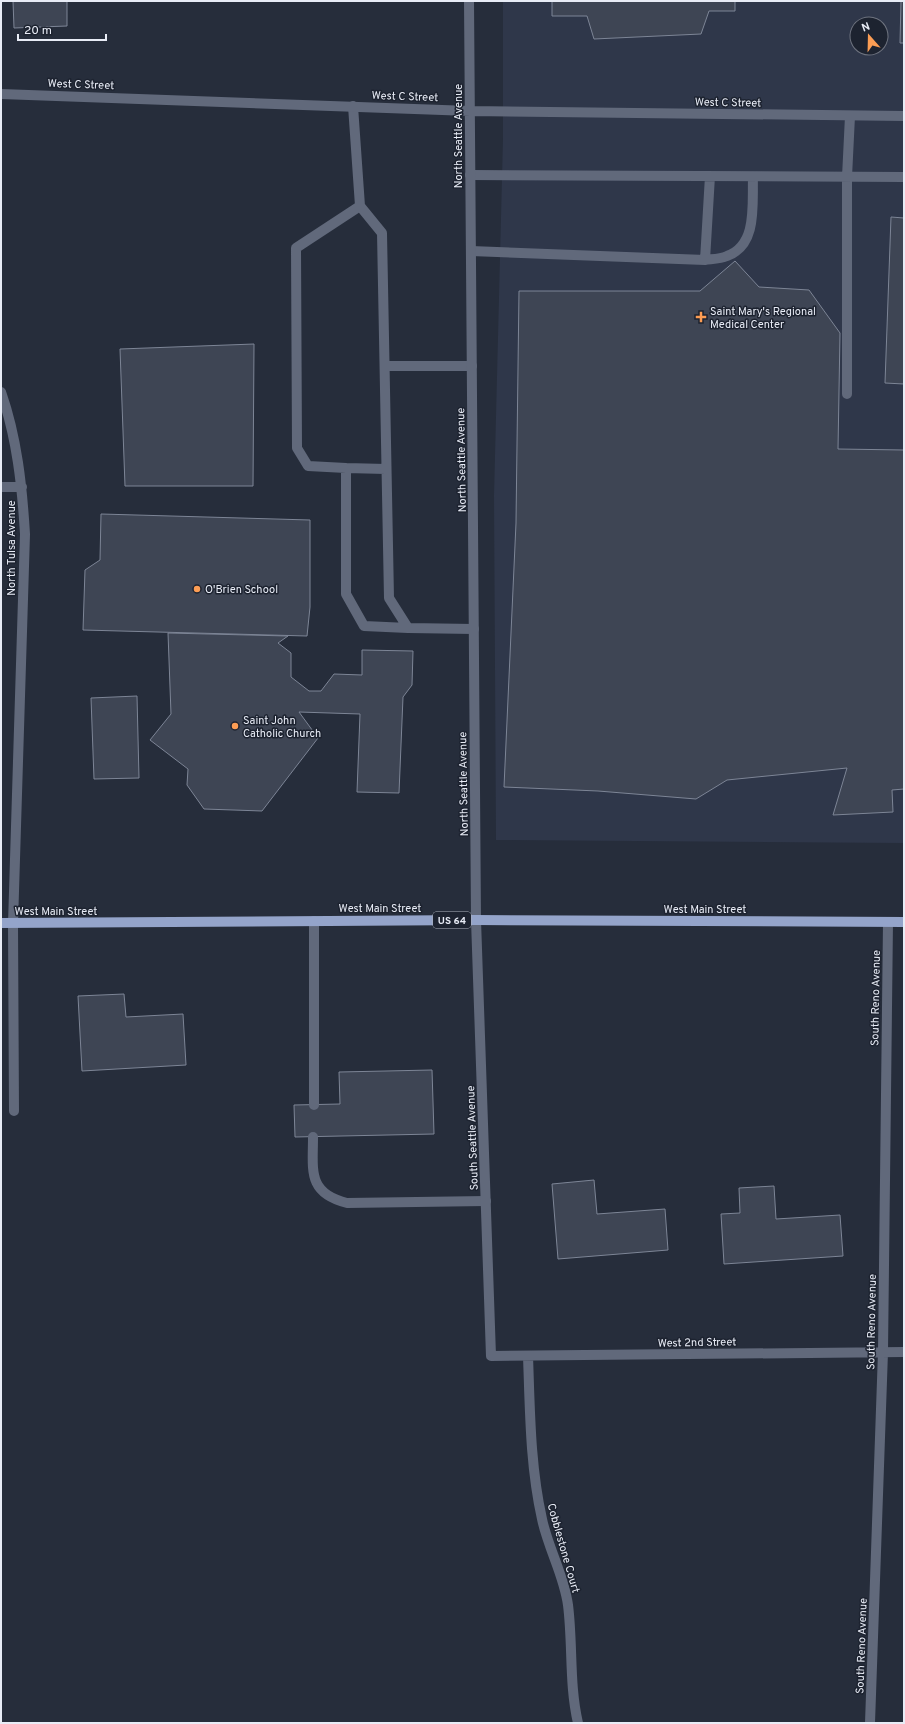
<svg xmlns="http://www.w3.org/2000/svg" width="905" height="1724" viewBox="0 0 905 1724" font-family="Overpass,sans-serif">
<style>
.built{fill:#2f374a;fill-rule:evenodd}
.building{fill:#3e4554;stroke:#7d8596}
.lines{fill:none;stroke-linecap:round;stroke-linejoin:round}
.service{stroke:#61697b;stroke-width:10}
.minor{stroke:#61697b;stroke-width:10}
.primary{stroke:#94a4ca;stroke-width:10}
.poi-dot{fill:#fc9d54;stroke:#1d2330;stroke-width:1.5}
.labels{text-anchor:middle;stroke-width:3;stroke-linejoin:round;paint-order:stroke}
.shield{fill:#1d2330;stroke:#abb0bb;stroke-width:1}
.shield-label{font-size:10px;font-weight:bold;fill:#e8ecf6}
.street-label{font-size:11px;fill:#e8ecf6;stroke:#1d2330}
.poi-label{font-size:11px;fill:#e8ecf6;stroke:#1d2330;text-anchor:start}
</style>
<rect width="100%" height="100%" fill="#262d3b"/>
<path class="built" d="M503,1H904V843L496,840L494,496L503,138ZM857,24H881V48H857Z"/>
<path class="building" d="M13,1H67V26L14,28Z
M552,1H735V11H709L701,34L594,39L587,16H552Z
M901,1H904V43H900Z
M891,217L904,218V384L885,383Z
M735,261L759,287L809,290L840,333L838,449L904,450V789L892,790L893,812L833,815L847,768L727,780L696,799L598,791L504,787L516,523L519,291H700Z
M254,344L253,486H125L120,349Z
M101,514L310,520V607L307,636L83,630L85,570L100,560Z
M168,633L288,636L278,643L291,653V677L309,691H321L334,674L362,675V650L413,651L412,685L403,697L399,793L357,792L360,714L299,712L318,738L262,811L204,809L187,785L188,769L150,740L171,714Z
M137,696L139,778L94,779L91,698Z
M124,994L126,1017L183,1014L186,1065L82,1071L78,996Z
M432,1070L434,1134L295,1137L294,1105L340,1104L339,1072Z
M594,1180L597,1214L665,1209L668,1250L558,1259L552,1184Z
M774,1186L776,1219L840,1215L843,1256L724,1264L721,1214L740,1213L739,1188Z"/>
<g class="lines">
<path class="service" d="M353,106L360,206L382,233L389,598L408,628L474,629
M470,175L904,177
M360,206L296,248L297,448L308,466L346,468V594L364,626L408,628
M471,251L705,260C712,259 720,259 727,256C758,245 752,204 753,177
M705,260L710,176
M385,366H472
M847,394V177L850,116
M346,468L386,469
M314,1105V921
M313,1137C313,1170 307,1193 347,1203L486,1201"/>
<path class="minor" d="M469,1L476,920L491,1356L904,1352
M1,94L470,111L904,116
M1,392C17,438 22,485 25,534L13,924L14,1111
M1,487H22
M528,1356C530,1410 530,1465 542,1519C548,1548 564,1575 568,1605C573,1645 569,1684 578,1723
M870,1723L883,1352L888,922"/>
<path class="primary" d="M1,923L476,920L904,922"/>
</g>
<g class="poi-dot">
<path d="M699 311h4v4h4v4h-4v4h-4v-4h-4v-4h4z"/>
<circle cx="197" cy="589" r="4"/>
<circle cx="235" cy="726" r="4"/>
</g>
<g class="labels">
<rect class="shield" x="433" y="912" width="38" height="16" rx="3"/>
<g class="shield-label">
<text x="452" y="924">US 64</text>
</g>
<g class="street-label">
<text transform="translate(81 84) rotate(2)" y="4">West C Street</text>
<text transform="translate(405 96) rotate(2)" y="4">West C Street</text>
<text transform="translate(728 102) rotate(1)" y="4">West C Street</text>
<text transform="translate(458 136) rotate(-90)" y="4">North Seattle Avenue</text>
<text transform="translate(461 460) rotate(-91)" y="4">North Seattle Avenue</text>
<text transform="translate(11 548) rotate(-90)" y="4">North Tulsa Avenue</text>
<text transform="translate(463 784) rotate(-91)" y="4">North Seattle Avenue</text>
<text x="380" y="912">West Main Street</text>
<text x="705" y="913">West Main Street</text>
<text x="56" y="915">West Main Street</text>
<text transform="translate(875 998) rotate(-89)" y="4">South Reno Avenue</text>
<text transform="translate(472 1138) rotate(-92)" y="4">South Seattle Avenue</text>
<text transform="translate(871 1322) rotate(-89)" y="4">South Reno Avenue</text>
<text transform="translate(697 1342) rotate(-1)" y="4">West 2nd Street</text>
<text transform="translate(564 1548) rotate(74)" y="4">Cobblestone Court</text>
<text transform="translate(861 1646) rotate(-88)" y="4">South Reno Avenue</text>
</g>
<g class="poi-label">
<text x="710" y="315">Saint Mary's Regional<tspan x="710" dy="13">Medical Center</tspan></text>
<text x="205" y="593">O'Brien School</text>
<text x="243" y="724">Saint John<tspan x="243" dy="13">Catholic Church</tspan></text>
</g>
</g>
<rect width="905" height="1724" fill="none" stroke="#e8ecf6" stroke-width="4"/>
<g transform="translate(869 36) rotate(340)"><circle r="19" fill="#1d2330" stroke="#6e737f"/>
<path d="M0-3L7 15L0 10L-7 15Z" fill="#fc9d54"/>
<text y="-6" font-size="11" font-weight="bold" text-anchor="middle" fill="#e8ecf6">N</text>
</g>
<path d="M18 34v6h88v-6" fill="none" stroke="#e8ecf6" stroke-width="2"/>
<text x="24" y="34" font-size="12" fill="#e8ecf6" stroke="#1d2330" stroke-width="3" paint-order="stroke">20 m</text>
</svg>
